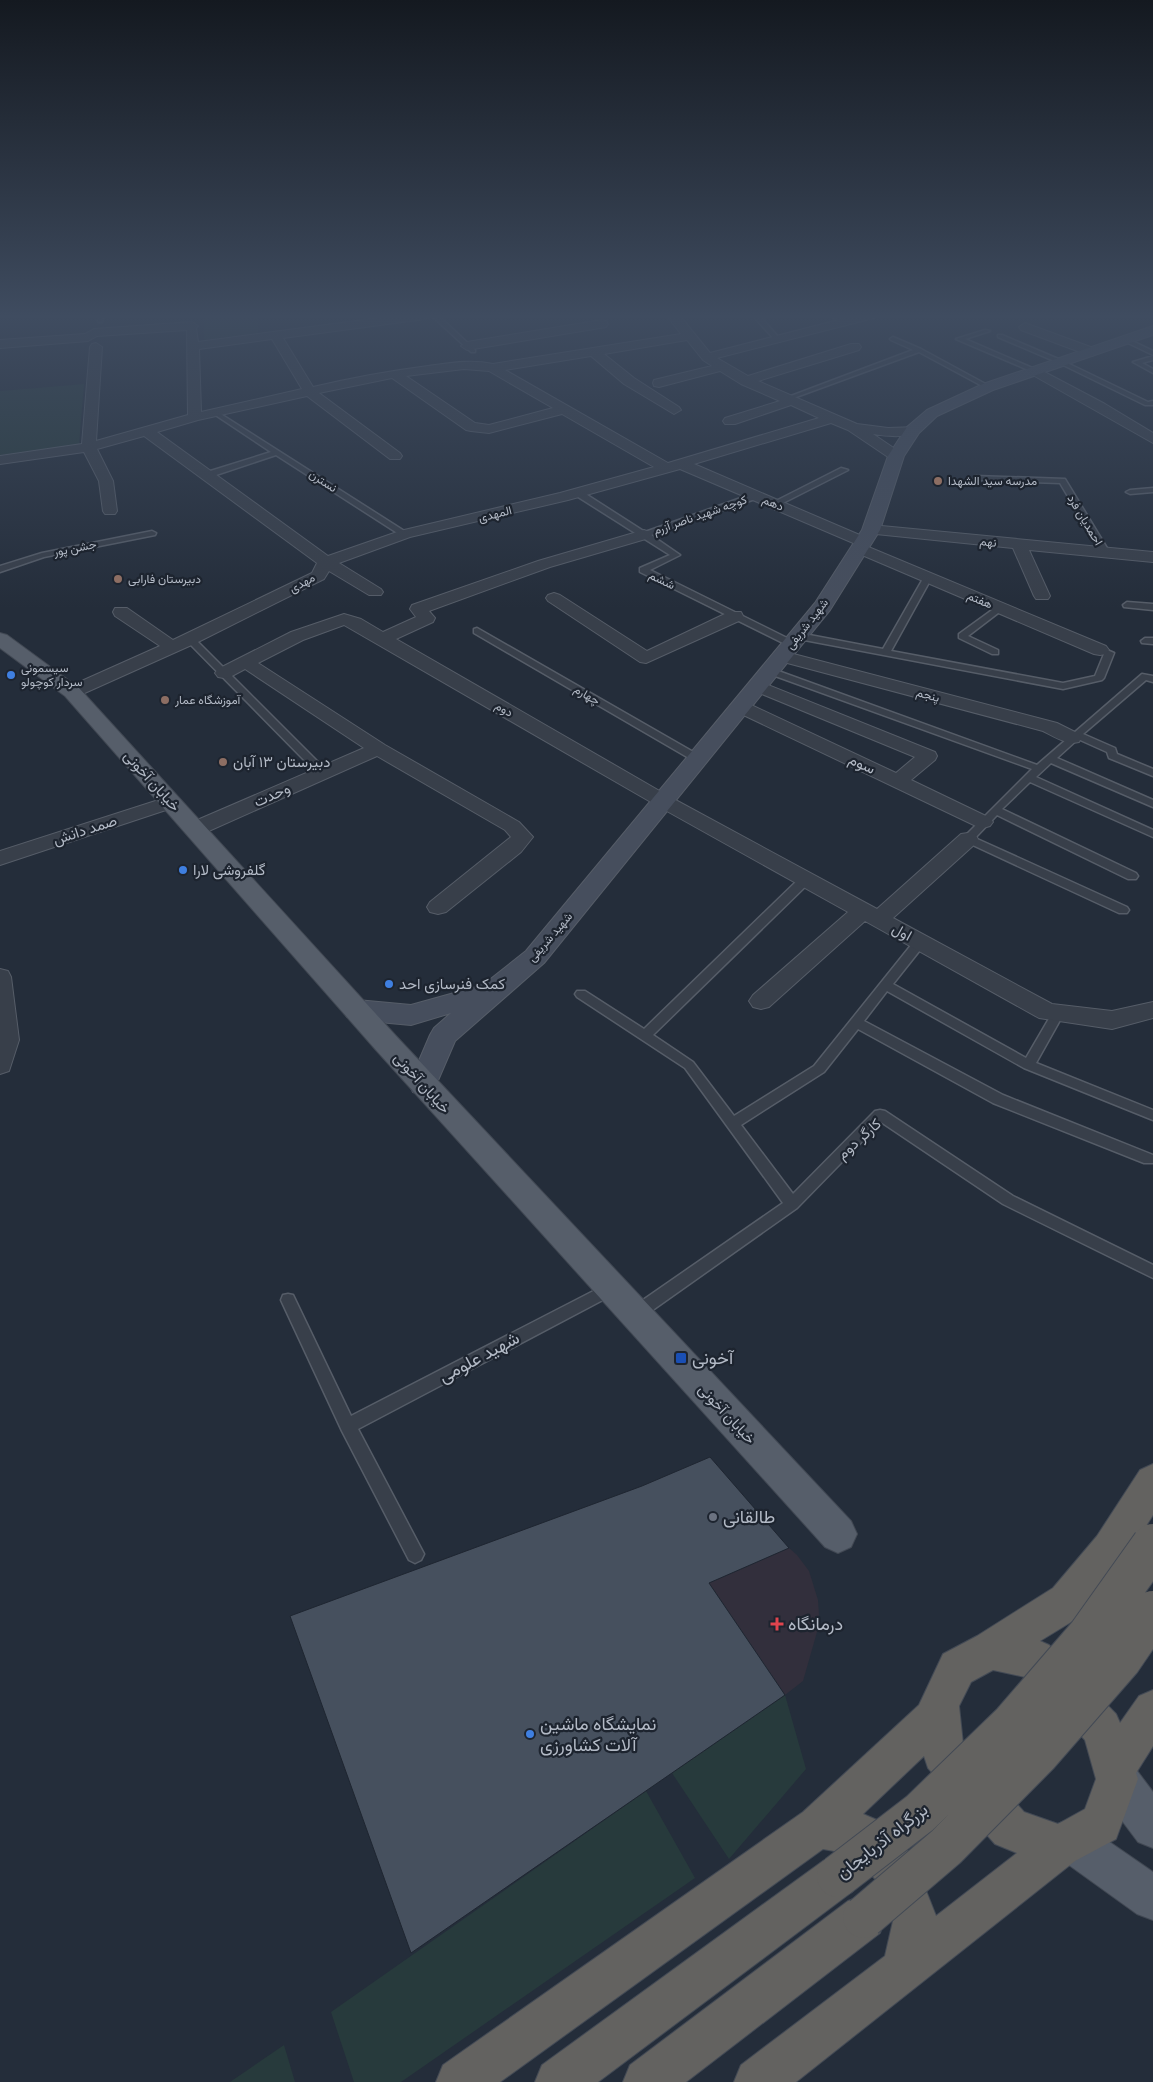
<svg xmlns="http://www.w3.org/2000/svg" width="1153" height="2082" viewBox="0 0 1153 2082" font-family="'Public Sans',Vazirmatn,sans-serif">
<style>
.medical{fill:#322f3c}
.green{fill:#273a3c}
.building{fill:#46505e;stroke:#1f2631}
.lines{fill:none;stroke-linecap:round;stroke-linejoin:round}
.service-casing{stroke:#565d68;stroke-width:3}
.minor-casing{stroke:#565d68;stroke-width:2}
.secondary-casing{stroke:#565d68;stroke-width:2}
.primary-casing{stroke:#414853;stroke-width:2}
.trunk-casing{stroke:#434a55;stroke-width:2}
.service{fill:#383f4a;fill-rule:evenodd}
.minor{fill:#383f4a;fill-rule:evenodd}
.secondary{fill:#464e5d;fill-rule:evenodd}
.primary{fill:#565e6a;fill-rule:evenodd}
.trunk{fill:#636260;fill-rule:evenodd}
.trunk-bridge-casing{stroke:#434a55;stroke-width:44;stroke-linecap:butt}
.trunk-bridge{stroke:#636260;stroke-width:42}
.education-dot{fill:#8d6e63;stroke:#1d242f;stroke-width:2}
.shop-dot{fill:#3f7fe0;stroke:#1d242f;stroke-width:2}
.transit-dot{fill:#1a4fb4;stroke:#1d242f;stroke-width:2}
.worship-dot{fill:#6b7280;stroke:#1d242f;stroke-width:2}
.health-dot{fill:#e0444e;stroke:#1d242f;stroke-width:2}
.labels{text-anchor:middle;stroke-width:4.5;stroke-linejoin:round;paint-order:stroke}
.far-street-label{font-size:12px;fill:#b3bac6;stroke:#1d242f}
.far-poi-label{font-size:12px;fill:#b3bac6;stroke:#1d242f;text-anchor:start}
.poi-label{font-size:15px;fill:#b3bac6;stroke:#1d242f;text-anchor:start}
.street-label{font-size:15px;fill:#b3bac6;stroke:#1d242f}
.near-street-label{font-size:18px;fill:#b3bac6;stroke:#1d242f}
.near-poi-label{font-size:18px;fill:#b3bac6;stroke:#1d242f;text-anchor:start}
</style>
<rect width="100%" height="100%" fill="#242d3a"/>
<path class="medical" d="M789,1548L797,1555L809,1571L818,1600L819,1615L817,1632L803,1681L785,1695L709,1583Z"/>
<path class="green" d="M204,316H258V333L204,340Z
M84,384L79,445L0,455V391Z
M785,1695L806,1769L729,1859L672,1773Z
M646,1791L695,1878L401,2082H354L331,2012Z
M284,2045L295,2082H230Z"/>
<path class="building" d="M710,1457L789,1548L709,1583L785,1695L411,1953L290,1616L642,1486Z"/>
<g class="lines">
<defs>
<path id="service" d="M98,316H104L102,322H98Z
M432,316H439L475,350V352H471Z
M753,316H760L780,339V341H776Z
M831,316H839L848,323L843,324Z
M985,330L990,331L965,339L1037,370V372H1033L956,339Z
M998,335H1002L1063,361L1148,402L1153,401V405H1145L1059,363L998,337Z
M893,337L921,349L991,387L986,388L919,352L788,400L783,399L913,350L891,340L890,339Z
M1124,339H1128L1153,351V355L1124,341Z
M1153,356V360L1142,363L1153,369V373L1133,362Z
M216,411L409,534L402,536L276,455L210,477H204V473L271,452L214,414V412Z
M841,468L848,470L777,506L770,504Z
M975,476L1065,479L1110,553L1103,555L1060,483L978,480L974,478Z
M1153,488V492L1130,494L1126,492L1130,490Z
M575,491H581L645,532L752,494H758V498L651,535L680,555L650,570L795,642V646H789L640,572V568L670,555L575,495Z
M152,531L156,533L155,535L44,557L0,572V566L42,553Z
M928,574L932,577L891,651L1063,683L1095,676L1104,654L1095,650L1100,647L1114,653L1104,678L1102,680L1063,689L799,639L795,636L799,633L883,649L924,577Z
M1127,602L1153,604V610L1124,607L1123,605Z
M999,605L1002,606V610L968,636L998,650V654H992L959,638V634Z
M477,628L702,757L703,759L698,762L694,761L474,633V629Z
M190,636L193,637L320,764V768H312L187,641V637Z
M1145,638H1153V644L1142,643L1141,641Z
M770,668L1037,765L1142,674L1153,676V682L1146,680L1083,734L1115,748L1117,754L1153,769V776L1109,758L1107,752L1078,739L1057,758L1153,800V807L1051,763L1036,777L1153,830V837L1030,782L1002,809L1136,873L1138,876L1136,879H1128L997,815L975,838L1127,907L1129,910L1127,913H1119L964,841L963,839L964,837L1032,769L767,673L765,671Z
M806,875L812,879L810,882L653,1035L693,1062L734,1116L814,1066L916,939H924L926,942L924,945L893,984L1026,1058L1054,1010H1062L1064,1013L1036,1063L1153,1110V1120L1024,1068L887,991L864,1021L1003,1095L1153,1155V1163H1144L993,1103L858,1029L824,1072L741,1125L793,1194L875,1111L880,1110L885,1111L1013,1196L1153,1265V1278L1003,1204L881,1122L797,1208L640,1319L635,1321L630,1319L628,1314L630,1309L783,1203L685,1068L577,997L575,994L577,991H585L644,1029L802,876Z
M611,1282L616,1283L618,1288L616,1293L358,1429L424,1554L421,1560L415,1563L409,1560L342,1431L281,1300L283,1295L288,1294L293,1295L351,1416Z"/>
<path id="minor" d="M394,316H431L425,319L283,338L313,387C351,378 389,371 428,366C450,363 471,359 493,364L681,334L667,316H680L710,353L854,316H876L874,318L717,358L748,376L851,344H859L861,347L859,350L758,381L857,424L888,428L918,427L920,430C912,439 884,436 873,434L901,453L903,456L901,459H891L848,430L831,423L694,464L869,539L872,542L866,546L1106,646L1109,650L1106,654L1100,655L1094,654L855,552L852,549L858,545L680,469L568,500L410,537L339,563L381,589L383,592L381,595H369L329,571L324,579L196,643L78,696L72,697L66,696L63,692L66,688L160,646L115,616L113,612L115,608H127L173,640L312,573L317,563L144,436L97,449L113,481L117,511L115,514H105L103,511L99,481L84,452L0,464V456L82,444L90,347L92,344L96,343L102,347L96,441L188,415L187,330L97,336L88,341L0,348V340L85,334L94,329L192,322L198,326L196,328L198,342ZM272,339L302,389L201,412L199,349ZM687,340L703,360L712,366L654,380L653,383L654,386L659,387L720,371L741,384L780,401L725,418L723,421L725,424H735L791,405L819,418L668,463L505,370L591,356L624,384L674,414L681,410L679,407L634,378L604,354ZM464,369L489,371L553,408L489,425L475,423L406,376ZM392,378L466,430L471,431L489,433L562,414L654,467L560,493L400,531L328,556L157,432L198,420L307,396L390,459H400L402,456L400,453L319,393Z
M602,320L606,321L608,324L606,327L467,350L461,346L467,342Z
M1025,323L1096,349L1098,352L1092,356L1088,355L1021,330L1019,327Z
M1035,367L1105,404L1153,433V443L1031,374L1029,371L1031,368Z
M871,525L1153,552V562L1029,550L1050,596L1048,599H1036L1034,596L1013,548L866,533L863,530L866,527Z
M644,530L649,532L652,535L649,538L550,567L429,611L435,618L433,622L396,639L670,797L877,909L961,834L968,833L975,834L978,839L975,844L893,918L1052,1004L1112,1011L1153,1002V1018L1112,1029L1039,1018L865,921L769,1007L761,1009L753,1007L749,1001L753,995L848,912L656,805L344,625L303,640L258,663L385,745L519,822L533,837L521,852L446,912L438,914L430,912L427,907L430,902L511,837L505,830L377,756L202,834L195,835L188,834L185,829L188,824L364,748L245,669L230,677L224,678L218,677L215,673L218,669L291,632L344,614L361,619L383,632L416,617L410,609L412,605L538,561Z
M554,593L560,595L647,651L729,612H741L743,616L741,620L646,663L640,662L548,601L546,598L548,595Z
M782,651L1057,723L1079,734L1081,738L1079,742C1066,745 1055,737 1043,731L776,660L773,656L776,652Z
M758,681L935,752L937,756L935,760L911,780L990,818L993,822L990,826L983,828L976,826L735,711L732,707L735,703L741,702L747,703L896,773L915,757L752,690L749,686L752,682Z
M171,796L178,798L181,802L178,806L0,865V851Z
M0,969L8,971L11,977L19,1040L9,1071L0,1074Z"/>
<path id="secondary" d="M1153,326V335L993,390L937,416L919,433L904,456L880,530L830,610L544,963L455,1041L433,1092L423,1095L413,1092L409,1084L430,1035L434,1028L451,1013L411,1025L357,1020L347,1017L344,1010L347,1003L357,1000L411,1005L483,985L526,951L815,603L862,530L888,456L907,427L927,410L983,384Z"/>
<path id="primary" d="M0,633L7,635L79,688L396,1036L851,1521L857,1534L851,1547L838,1553L825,1547L376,1050L65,696L0,648Z
M1117,1758L1132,1764L1153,1792V1848L1138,1842L1102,1794L1096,1779L1102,1764Z
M1070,1819L1085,1825L1153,1872V1920L1137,1914L1055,1855L1049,1840L1055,1825Z"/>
<path id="trunk" d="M1153,1464V1515L1123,1562L1081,1616L1040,1641L1049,1645L1116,1714L1120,1723L1139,1696L1153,1690V1746L1136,1773L1138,1779L1116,1839L1075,1861L796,2082H734L741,2065L885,1956L893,1921L880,1884L851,1854L823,1849L500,2082H436L443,2065L803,1812L919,1705L943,1654L977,1636L1053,1588L1097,1536L1140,1470ZM993,1670L1025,1677L1085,1740L1096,1779L1085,1809L1058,1824L1024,1812L963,1744L959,1706L971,1682ZM924,1756L928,1768L995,1844L1017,1853L936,1916L912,1855L877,1820L863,1814Z
M838,1854L853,1861L860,1876L853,1891L598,2082H535L542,2065L823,1861Z
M864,1895L880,1901L886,1917L880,1933L686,2082H623L630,2065L848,1901Z"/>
</defs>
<use href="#service" class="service-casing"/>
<use href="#minor" class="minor-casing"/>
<use href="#secondary" class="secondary-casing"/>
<use href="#primary" class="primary-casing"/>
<use href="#trunk" class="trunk-casing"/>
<use href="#service" class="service"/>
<use href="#minor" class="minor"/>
<use href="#secondary" class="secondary"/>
<use href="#primary" class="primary"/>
<use href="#trunk" class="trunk"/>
<defs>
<path id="trunk-bridge" d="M838,1876L920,1813L1013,1723L1089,1635L1153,1545
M864,1917L946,1847L1038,1754L1120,1660L1153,1612"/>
</defs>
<use href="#trunk-bridge" class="trunk-bridge-casing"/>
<use href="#trunk-bridge" class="trunk-bridge"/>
</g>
<linearGradient id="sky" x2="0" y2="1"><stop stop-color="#141920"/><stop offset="0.52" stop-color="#3f4c60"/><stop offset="1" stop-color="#3f4c60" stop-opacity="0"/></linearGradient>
<rect width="1153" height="608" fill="url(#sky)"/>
<g class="education-dot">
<circle cx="938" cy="481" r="5"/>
<circle cx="118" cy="579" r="5"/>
<circle cx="165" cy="700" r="5"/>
<circle cx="223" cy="762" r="5"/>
</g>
<g class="shop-dot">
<circle cx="11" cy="675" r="5"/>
<circle cx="183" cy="870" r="5"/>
<circle cx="389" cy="984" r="5"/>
<circle cx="530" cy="1734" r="5"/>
</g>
<rect class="transit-dot" x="675" y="1352" width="12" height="12" rx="2.5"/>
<circle class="worship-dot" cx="713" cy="1517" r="5"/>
<path class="health-dot" d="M774.5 1616.5h5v5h5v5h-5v5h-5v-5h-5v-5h5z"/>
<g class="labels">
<g class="far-street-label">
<text transform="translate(323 481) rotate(33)" y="4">نسترن</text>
<text transform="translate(773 503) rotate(23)" y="4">دهم</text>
<text transform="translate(495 514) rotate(-14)" y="4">المهدی</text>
<text transform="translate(700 515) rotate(-19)" y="4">کوچه شهید ناصر آزرم</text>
<text transform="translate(1085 520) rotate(59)" y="4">احمدیان فرد</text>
<text transform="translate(988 542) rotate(6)" y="4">نهم</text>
<text transform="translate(75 548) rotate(-11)" y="4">جشن پور</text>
<text transform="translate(662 580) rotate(26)" y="4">ششم</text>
<text transform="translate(302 583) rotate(-29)" y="4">مهدی</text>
<text transform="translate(980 600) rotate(23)" y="4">هفتم</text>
<text transform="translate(807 624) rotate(-52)" y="4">شهید شریفی</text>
<text transform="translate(587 695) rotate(30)" y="4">چهارم</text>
<text transform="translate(928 695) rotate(15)" y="4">پنجم</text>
<text transform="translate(504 709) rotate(30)" y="4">دوم</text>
<text transform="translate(550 937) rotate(-49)" y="4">شهید شریفی</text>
</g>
<g class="far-poi-label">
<text x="948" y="485">مدرسه سید الشهدا</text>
<text x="128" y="583">دبیرستان فارابی</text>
<text x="21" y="672">سیسمونی<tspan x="21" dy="14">سردار کوچولو</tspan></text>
<text x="175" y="704">آموزشگاه عمار</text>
</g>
<g class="poi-label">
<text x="233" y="767">دبیرستان ۱۳ آبان</text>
<text x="193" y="875">گلفروشی لارا</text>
<text x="399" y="989">کمک فنرسازی احد</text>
</g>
<g class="street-label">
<text transform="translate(862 764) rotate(25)" y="5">سوم</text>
<text transform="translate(152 781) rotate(48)" y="5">خیابان آخونی</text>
<text transform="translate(272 795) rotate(-24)" y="5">وحدت</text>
<text transform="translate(85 830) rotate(-18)" y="5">صمد دانش</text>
<text transform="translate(902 932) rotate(29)" y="5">اول</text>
<text transform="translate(422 1083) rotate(48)" y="5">خیابان آخونی</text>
<text transform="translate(859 1139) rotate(-42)" y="5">کارگر دوم</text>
<text transform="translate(727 1414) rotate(47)" y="5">خیابان آخونی</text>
</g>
<g class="near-street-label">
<text transform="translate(479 1357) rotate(-28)" y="6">شهید علومی</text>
<text transform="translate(882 1841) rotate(-38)" y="6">بزرگراه آذربایجان</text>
</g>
<g class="near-poi-label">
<text x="692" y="1364">آخونی</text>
<text x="723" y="1523">طالقانی</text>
<text x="788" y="1630">درمانگاه</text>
<text x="540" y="1730">نمایشگاه ماشین<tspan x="540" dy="21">آلات کشاورزی</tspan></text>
</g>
</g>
</svg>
